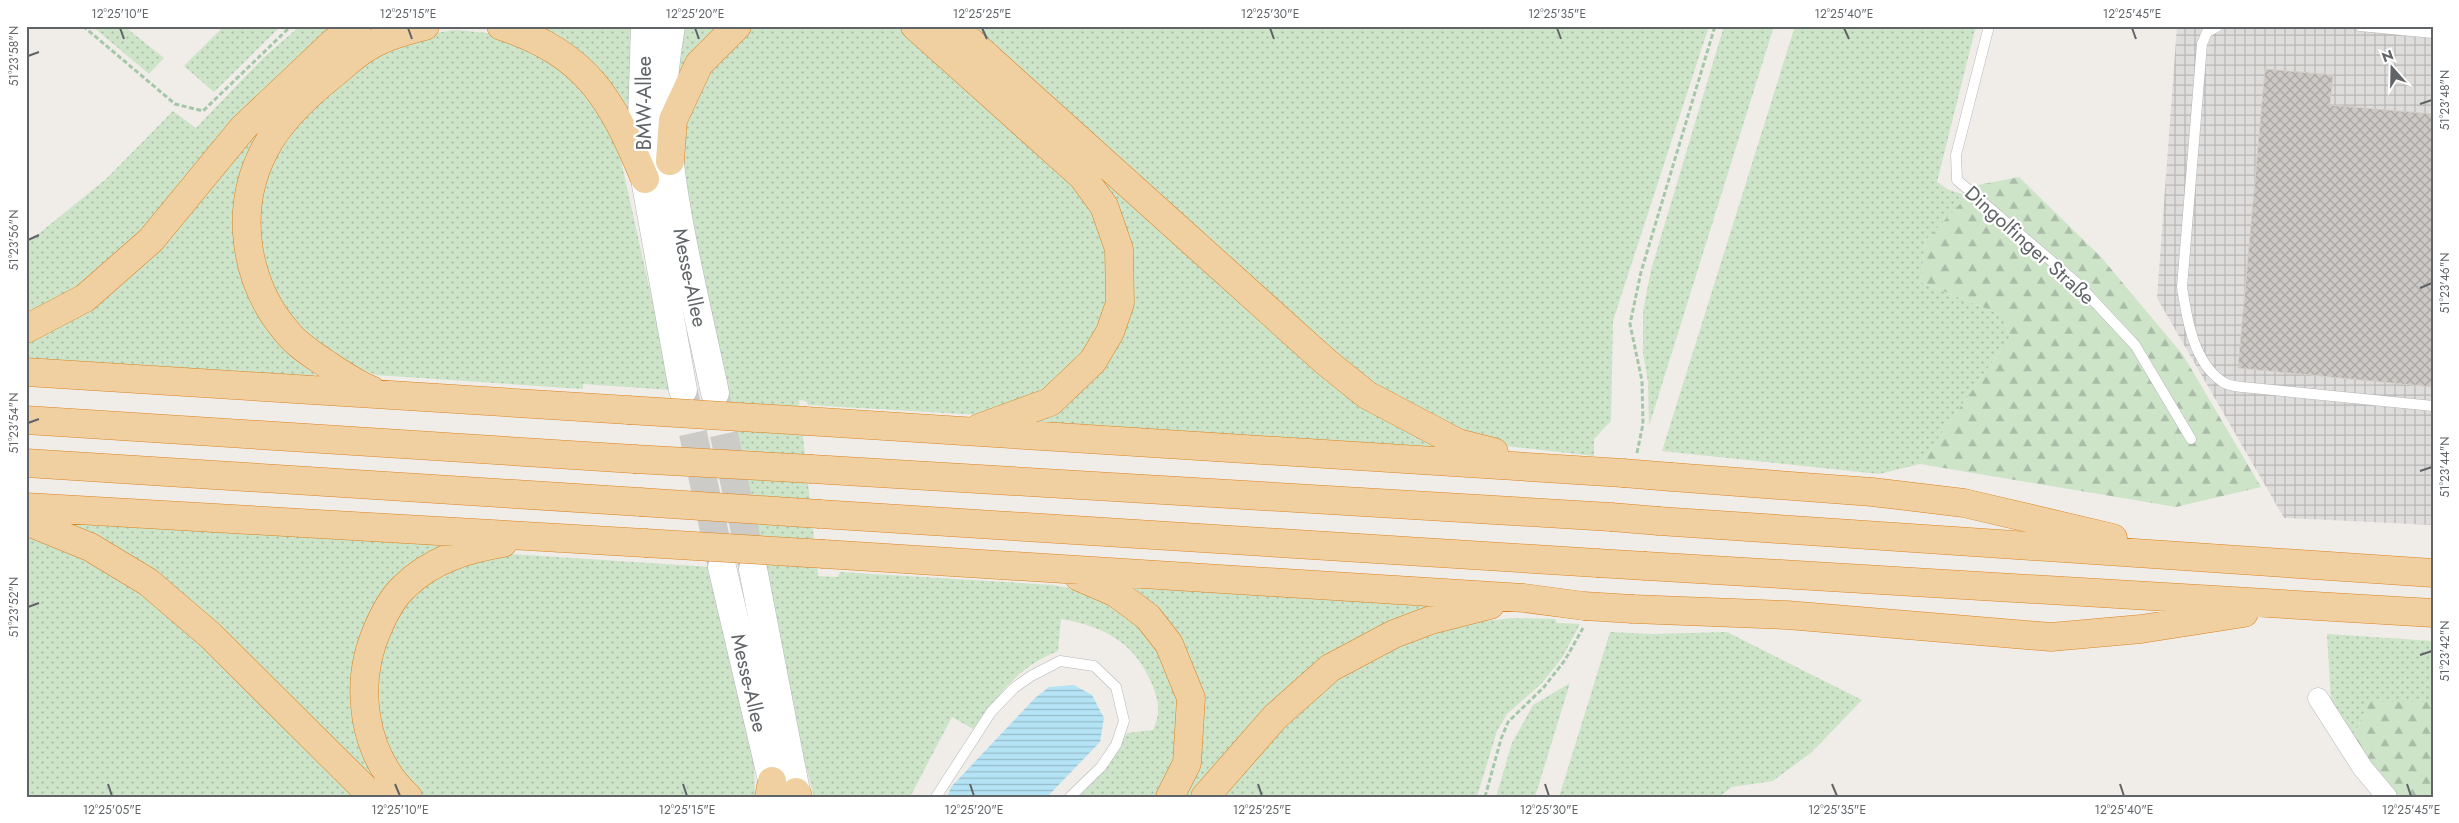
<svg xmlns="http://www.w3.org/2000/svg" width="2459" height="823" viewBox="0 0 2459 823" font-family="Jost,sans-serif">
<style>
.industrial{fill:url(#industrial-grid)}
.grass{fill:url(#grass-dots)}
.forest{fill:url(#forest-firs)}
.water{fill:url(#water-rules)}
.building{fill:url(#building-cross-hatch);stroke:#d4cec8}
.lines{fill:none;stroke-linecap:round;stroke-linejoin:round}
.secondary-tunnel{stroke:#cccbc8;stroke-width:28;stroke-dasharray:28 14;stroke-linecap:butt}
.lane-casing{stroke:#b4b6b9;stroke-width:11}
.street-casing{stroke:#b4b6b9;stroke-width:21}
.secondary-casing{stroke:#b3b6b9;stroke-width:29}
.highway-casing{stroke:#db831e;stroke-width:29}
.path{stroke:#a5c7a9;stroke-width:3;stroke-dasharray:5 2.5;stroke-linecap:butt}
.lane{stroke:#fff;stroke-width:10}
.street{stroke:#fff;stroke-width:20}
.secondary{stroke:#fff;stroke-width:28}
.highway{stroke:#f0cfa0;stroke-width:28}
.highway-bridge-casing{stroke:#db831e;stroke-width:29;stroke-linecap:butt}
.highway-bridge{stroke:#f0cfa0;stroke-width:28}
.ticks{fill:none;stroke:#606467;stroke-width:2}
.labels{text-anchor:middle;stroke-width:4.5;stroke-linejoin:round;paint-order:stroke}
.street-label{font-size:20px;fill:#606467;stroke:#fff}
.neatline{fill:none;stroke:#606467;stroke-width:2}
.ticks-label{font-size:12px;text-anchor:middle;fill:#606467}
</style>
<defs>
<pattern id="industrial-grid" width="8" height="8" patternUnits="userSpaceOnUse" patternTransform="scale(1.25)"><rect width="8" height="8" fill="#dfdddb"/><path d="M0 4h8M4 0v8" fill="none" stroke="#b8b7b5"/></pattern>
<pattern id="grass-dots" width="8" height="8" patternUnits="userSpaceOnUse" patternTransform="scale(1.25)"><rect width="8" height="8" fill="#cde4c9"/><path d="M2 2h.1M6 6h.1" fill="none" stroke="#aabca7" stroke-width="1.8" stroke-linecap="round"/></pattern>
<pattern id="forest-firs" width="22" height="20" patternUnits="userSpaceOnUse" patternTransform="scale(1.25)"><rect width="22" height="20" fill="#cde4c9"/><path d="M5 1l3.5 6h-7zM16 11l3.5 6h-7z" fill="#aabca7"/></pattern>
<pattern id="water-rules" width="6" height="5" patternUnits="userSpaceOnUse" patternTransform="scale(1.25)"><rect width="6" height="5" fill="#b4e3f5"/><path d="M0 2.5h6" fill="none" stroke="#96bcca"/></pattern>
<pattern id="building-cross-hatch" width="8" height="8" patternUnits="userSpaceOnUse" patternTransform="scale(1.25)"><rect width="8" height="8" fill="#ccc8c5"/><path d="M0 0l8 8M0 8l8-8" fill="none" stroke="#a9a6a4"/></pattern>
</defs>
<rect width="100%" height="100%" fill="#f0ede9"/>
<path class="industrial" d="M2177,26H2433V525L2284,518L2157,298Z"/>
<path class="grass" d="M92,26H124L164,58L149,74Z
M224,26H281L214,92L184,66Z
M300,26H340L117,262L26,319V244L106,179L173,111L196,128L263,58Z
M532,26H632V115Z
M677,26H722L676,89Z
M750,26H902L1088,195L1113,266L1102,331L1049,392L980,415L808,405L806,401L799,400L818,576L838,577L840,572L1053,585L1079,590L1131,615L1175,674L1183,728L1164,797H1079L1106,769L1127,733L1153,730C1161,713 1159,700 1151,682C1134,642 1103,626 1061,619L1058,651C1017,667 999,695 973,729L952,717L910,797H814L804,759L684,198L679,165L684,117L729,41Z
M928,26H938L1277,330L1458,449L1017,425L1097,370L1119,222Z
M961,26H1709L1613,321L1611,421L1594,439V456L1507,446L1471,435L1370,385Z
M1724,26H1774L1649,426L1648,382L1643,353V311L1651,270Z
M1795,26H1976L1937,182L1949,190L1968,196L1925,241L1921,282L2002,315L2010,337L1920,464L1879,474L1662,451Z
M456,30L488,33L515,39L544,53L600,107L620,156L672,390L583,384V389L376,375L345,363L318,348L277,304L257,248L261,188L285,135L371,56L426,34Z
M259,129L263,131L236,225L315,370L313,379L26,361V340L97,306L122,284L150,258Z
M54,517L450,543L358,657L398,797H386Z
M26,535L84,557L139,589L189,630L358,797H26Z
M511,554L711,567L754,761L755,797H420L397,770L375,719L376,661L400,609L421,586L479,556Z
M1118,584L1451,603L1404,623L1196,797H1180L1198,720Z
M1513,618L1555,619L1557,623L1580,624L1562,658L1542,683L1507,714L1497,731L1477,797H1221L1286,723L1313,698L1344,674L1418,637L1477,622Z
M1610,632L1652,634L1727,632L1862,700L1812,752L1773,781L1732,787L1719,797H1559Z
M2327,634L2433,641V702H2369L2352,740L2331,702Z
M1570,683L1535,797H1496L1512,743L1533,705Z"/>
<path class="forest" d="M2019,177L2101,257L2183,355L2261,487L2176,507L1920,464L2010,337L2002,315L1921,282L1925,241L1978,185Z
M2369,702H2433V797H2396L2352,740Z"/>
<path class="water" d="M1074,685L1092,695L1104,718L1100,742L1047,797H947L951,787L1035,698L1049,687Z"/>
<path class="building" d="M2265,69L2333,75L2330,105L2433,114V387L2238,368Z"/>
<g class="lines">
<path class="secondary-tunnel" d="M684,392L722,567
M715,393L753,569"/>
<defs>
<path id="lane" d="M1989,26L1956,155L1957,180L2076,282L2135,345L2191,439
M2218,26L2207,32L2202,44L2182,287C2187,319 2193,362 2223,382C2228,386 2236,386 2242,387L2433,406
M2360,26L2433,33
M936,797L991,712L1014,688L1031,676L1060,661L1094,666L1116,687L1124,721L1116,745L1101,767L1070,797"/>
<path id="street" d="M2318,698L2362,767L2387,797"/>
<g id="secondary">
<path d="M645,26L642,122L645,179L683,390"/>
<path id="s1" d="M671,26C668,46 664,67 664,86C666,190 694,292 715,393"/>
<path id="s2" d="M722,567L776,797"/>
<path d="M753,569L797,797"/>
</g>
<path id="highway" d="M501,26C589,55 611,99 645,179
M915,26L1082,176L1104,206L1119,249L1120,303L1110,332L1093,361L1050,402L979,428
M953,26L1326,362L1367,395L1458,443L1494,452
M670,161L673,120L699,64L737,26
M26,329L85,298L151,240L243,128L334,42L357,26
M26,372L628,410
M371,390C354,383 340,373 325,363C312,354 297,345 287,332C244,282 234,209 264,151C279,121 307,95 332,75C344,66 355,54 368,47C386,36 406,31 425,26
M26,420L634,459
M806,421L1623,473
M26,463L640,502
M812,469L1611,517
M1672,477L1872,492L1964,503L2113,538
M26,507L645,543
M820,514L1597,563
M26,521L90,547L148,582L210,635L373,797
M1659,521L2433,573
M824,554L1524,598L1584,606
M1646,566L2433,613
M1079,577L1116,593L1148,617L1169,644L1191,698L1187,763L1170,797
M1633,609L1787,615L2051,637L2141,629L2244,613
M796,792L798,797
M408,797C362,754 353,684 378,628C384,614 392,598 404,587C431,560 467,549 503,543
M769,797L772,781
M1205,797L1275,717L1330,668L1394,634L1431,620L1490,605"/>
</defs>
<use href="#lane" class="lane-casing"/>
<use href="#street" class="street-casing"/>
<use href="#secondary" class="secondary-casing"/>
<use href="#highway" class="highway-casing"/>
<path class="path" d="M83,26L175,104L203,111L291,26
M1637,453L1643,424L1642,381L1630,324L1641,272L1715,26
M1485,797L1501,739L1508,722L1544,687L1565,660L1583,628"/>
<use href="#lane" class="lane"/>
<use href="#street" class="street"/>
<use href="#secondary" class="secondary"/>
<use href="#highway" class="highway"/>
<defs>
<path id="highway-bridge" d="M628,410L806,421
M634,459L812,469
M1623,473L1672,477
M640,502L820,514
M1611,517L1659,521
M645,543L824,554
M1597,563L1646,566
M1584,606L1633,609"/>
</defs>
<use href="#highway-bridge" class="highway-bridge-casing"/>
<use href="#highway-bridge" class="highway-bridge"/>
</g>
<path class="ticks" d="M120,28L124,39M408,28L412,39M695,28L699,39M982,28L987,39M1270,28L1274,39M1557,28L1561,39M1844,28L1849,39M2132,28L2136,39M28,56L39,52M2420,104L2432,100M28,240L39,235M2420,288L2432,283M28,423L39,419M2420,471L2432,467M28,607L39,603M2420,655L2432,651M108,784L112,796M395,784L400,796M683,784L687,796M970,784L974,796M1258,784L1262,796M1545,784L1549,796M1832,784L1837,796M2120,784L2124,796M2407,784L2411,796"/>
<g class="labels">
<g class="street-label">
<text transform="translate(644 103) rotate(-90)" y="7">BMW-Allee</text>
<text transform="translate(2030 245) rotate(42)" y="7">Dingolfinger Straße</text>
<text dy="7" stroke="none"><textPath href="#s1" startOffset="254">Messe-Allee</textPath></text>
<text dy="7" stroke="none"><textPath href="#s2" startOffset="119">Messe-Allee</textPath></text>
</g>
</g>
<rect width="2459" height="823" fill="none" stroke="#ffffff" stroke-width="55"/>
<g transform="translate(2392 68) rotate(340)" stroke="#ffffff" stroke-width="4" paint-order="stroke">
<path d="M0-4L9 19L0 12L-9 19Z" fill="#606467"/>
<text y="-8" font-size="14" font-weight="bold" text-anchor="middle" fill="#606467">N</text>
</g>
<rect x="28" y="28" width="2404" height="768" class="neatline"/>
<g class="ticks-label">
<text x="120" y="18">12°25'10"E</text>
<text x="408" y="18">12°25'15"E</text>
<text x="695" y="18">12°25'20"E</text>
<text x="982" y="18">12°25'25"E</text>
<text x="1270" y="18">12°25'30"E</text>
<text x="1557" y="18">12°25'35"E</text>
<text x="1844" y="18">12°25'40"E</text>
<text x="2132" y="18">12°25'45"E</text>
<text transform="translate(14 56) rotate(-90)" y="4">51°23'58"N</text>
<text transform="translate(2445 100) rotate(-90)" y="4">51°23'48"N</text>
<text transform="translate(14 240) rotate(-90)" y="4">51°23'56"N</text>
<text transform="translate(2445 283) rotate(-90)" y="4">51°23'46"N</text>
<text transform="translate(14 423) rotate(-90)" y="4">51°23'54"N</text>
<text transform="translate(2445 467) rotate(-90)" y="4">51°23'44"N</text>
<text transform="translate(14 607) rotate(-90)" y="4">51°23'52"N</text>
<text transform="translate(2445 651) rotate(-90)" y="4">51°23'42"N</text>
<text x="112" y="814">12°25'05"E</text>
<text x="400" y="814">12°25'10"E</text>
<text x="687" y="814">12°25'15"E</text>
<text x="974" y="814">12°25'20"E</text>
<text x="1262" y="814">12°25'25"E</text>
<text x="1549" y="814">12°25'30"E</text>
<text x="1837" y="814">12°25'35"E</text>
<text x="2124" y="814">12°25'40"E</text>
<text x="2411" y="814">12°25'45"E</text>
</g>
</svg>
